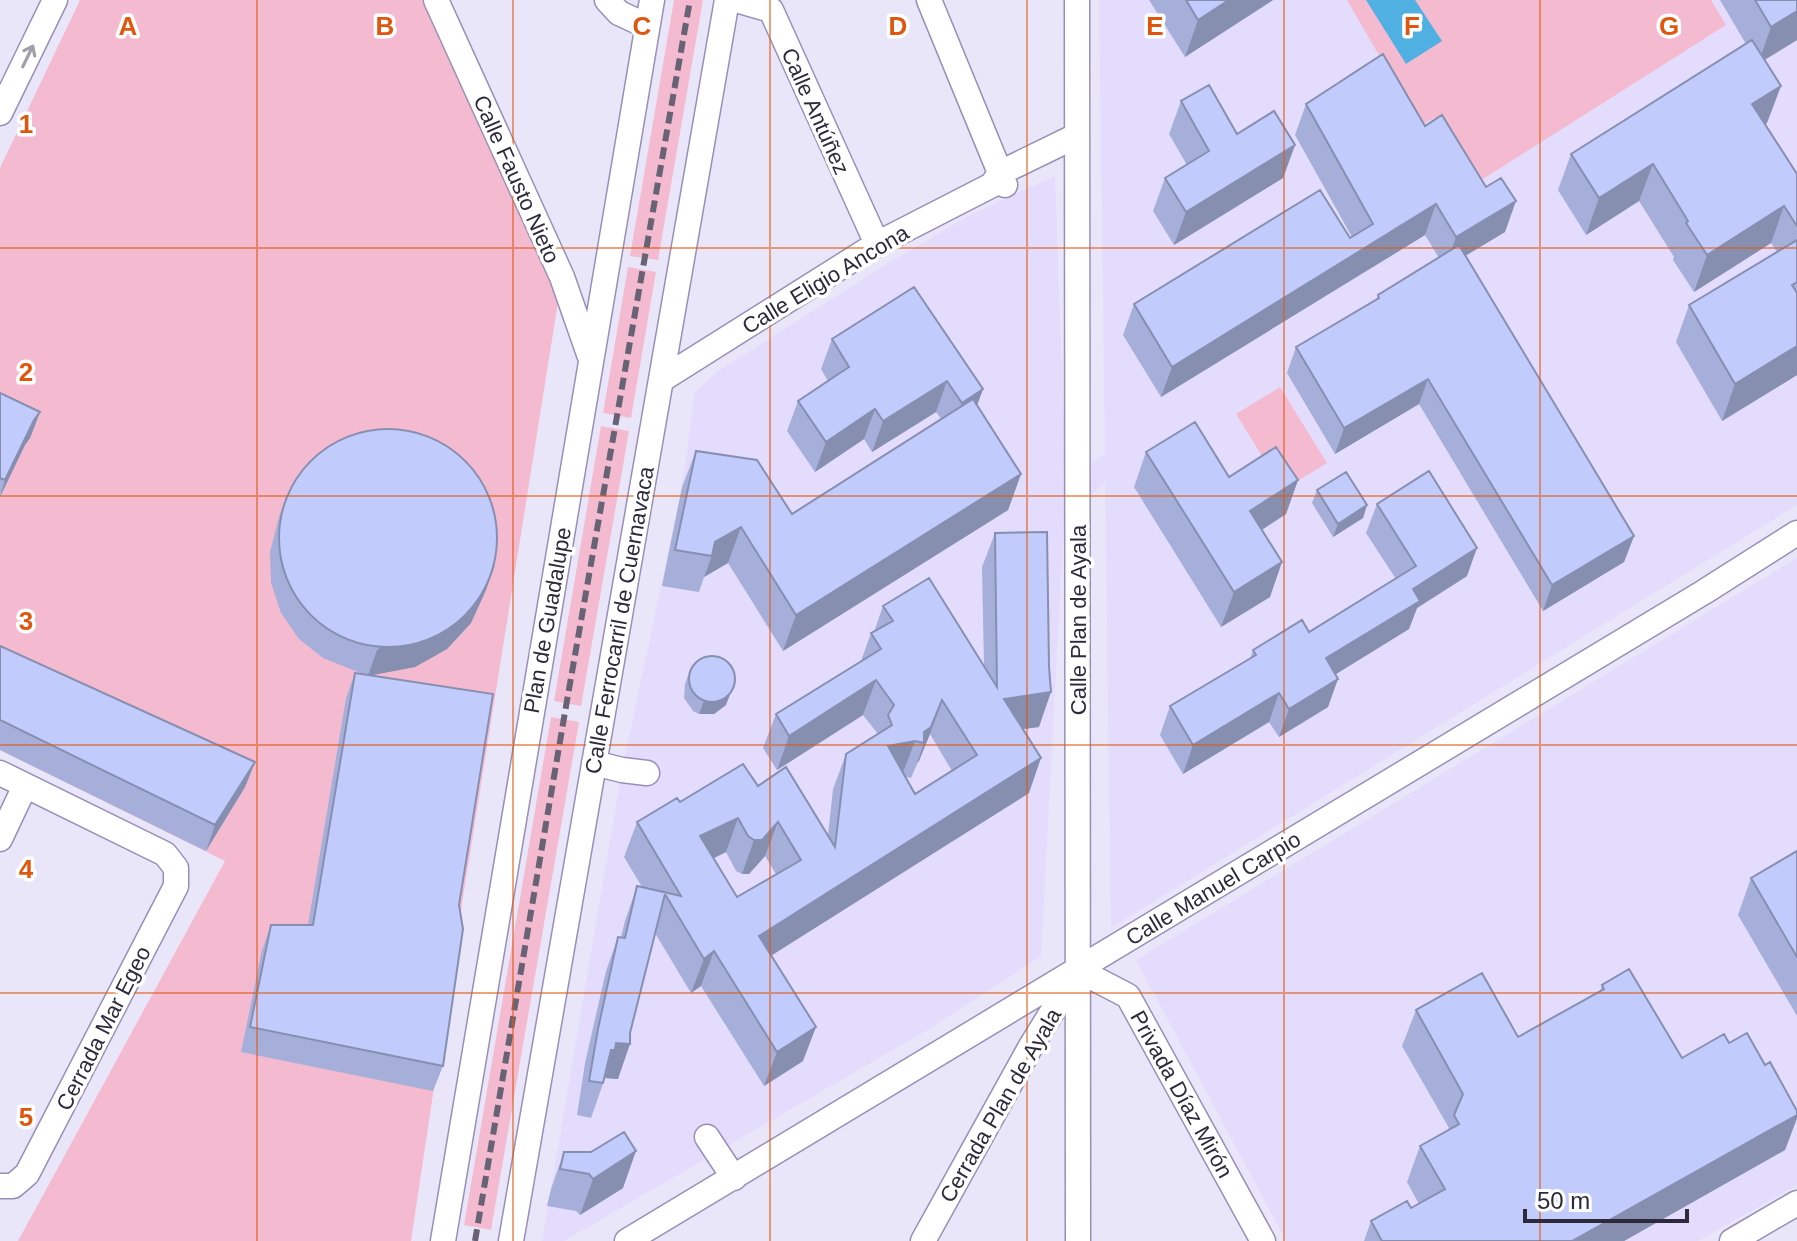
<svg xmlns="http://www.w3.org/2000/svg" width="1797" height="1241" viewBox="0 0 1797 1241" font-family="Arial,sans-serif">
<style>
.built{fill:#e3dcfc}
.green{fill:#f4bbd0}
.water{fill:#51b0e2}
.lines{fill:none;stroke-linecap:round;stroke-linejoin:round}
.minor-casing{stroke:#988fb9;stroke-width:27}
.minor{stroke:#fff;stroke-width:24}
.rail{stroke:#676374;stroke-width:6;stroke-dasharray:12 6;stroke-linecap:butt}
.wall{fill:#a6afda;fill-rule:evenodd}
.shaded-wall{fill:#878fb1}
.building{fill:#c1ccfd;stroke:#878fb1;stroke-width:2;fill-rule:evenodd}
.oneway{stroke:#a19fa7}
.grid{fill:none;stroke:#df570e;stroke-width:2;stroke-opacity:0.55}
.labels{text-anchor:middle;stroke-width:7;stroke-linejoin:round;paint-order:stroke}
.street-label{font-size:22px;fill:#2e2a3b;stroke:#fff}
.grid-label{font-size:26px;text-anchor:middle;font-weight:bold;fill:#df570e;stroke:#fff;stroke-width:7;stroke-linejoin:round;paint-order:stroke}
</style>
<rect width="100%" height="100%" fill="#eae6f9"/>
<path class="built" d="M1099,0H1797V505L1111,928L1105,483L1064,519L1041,956L929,1029L564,1241H542L622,770L682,487L695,392L717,372L890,262L972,214L1055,176L1066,481L1105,453Z
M1797,558V1185L1698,1241H1286L1136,960Z"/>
<path class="green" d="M80,0H422L562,277L454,954L411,1241H18L225,861L0,750V168Z
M674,0H703L658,260L630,256Z
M1347,0H1711L1726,25L1475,184L1434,118L1420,126Z
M628,267L656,272L631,418L603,413Z
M1280,387L1327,463L1283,490L1236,414Z
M601,426L629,431L581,706L554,701Z
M551,717L579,722L491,1230L464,1225Z"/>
<path class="water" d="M1366,0H1415L1442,41L1406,64Z"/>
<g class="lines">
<defs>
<path id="minor" d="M436,0L562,277L590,357
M607,0L619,13L647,26
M736,0L771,10L877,244
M929,0L1005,185
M1077,0L1078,1241
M0,113L55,0
M661,380L877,244L992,185L1000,173L1076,136
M594,763L622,770L647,773
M0,773L165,854L176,868V886L27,1174L13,1186H0
M0,839L25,786
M707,1137L734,1178
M443,1241L652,0
M511,1241L727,0
M627,1241L1704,592L1797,533
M923,1241L1031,1046L1078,970L1128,996L1263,1241
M1732,1241L1797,1203"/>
</defs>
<use href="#minor" class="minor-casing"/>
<use href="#minor" class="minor"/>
<path class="rail" d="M475,1241L565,712L690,0"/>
</g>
<path class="wall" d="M1149,0H1273L1185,57Z
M1720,0H1797V40L1764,60L1767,123L1765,124L1797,174V375L1722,421L1676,342L1689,305L1777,252L1771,243L1694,292L1673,260L1674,257L1639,201L1586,235L1558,190L1571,154L1746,44Z
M1181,101L1237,134L1295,145L1283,178L1174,245L1153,211L1165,178L1187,165L1169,134Z
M1306,104L1425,126L1505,232L1465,256L1634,536L1624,562L1543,611L1419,404L1335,454L1287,373L1296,347L1376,300L1378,295L1439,258L1425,235L1161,397L1123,335L1134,304L1352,237L1295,135Z
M832,339L983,389L977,405L1021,474L1008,510L783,651L728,563L704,577L699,592L662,586L682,487L696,451L792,514L942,420L936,412L872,452L864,439L815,472L787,431L798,401L828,381L821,369Z
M0,393L40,412L30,438L25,445L0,497Z
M1146,452L1229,477L1298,480L1286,514L1262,530L1270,597L1221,627L1134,487Z
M1317,490L1367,505L1363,518L1333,537L1312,503Z
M289,491L486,590L471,623L447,649L415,667L371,675L459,905L443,1066L433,1091L241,1052L262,950L271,925H308L346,698L355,673L363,674L323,658L299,639L281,613L271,583L270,552L279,517Z
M1377,504L1467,576L1417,608L1409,629L1336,674L1328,707L1279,737L1269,722L1183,774L1160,735L1170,706L1250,659L1253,650L1309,632L1396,579L1366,533Z
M995,533L1039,727L1023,729L1029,793L771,955L803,1061L764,1086L701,986L691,993L655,933L618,1079L605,1078L591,1118L577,1115L585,1063L606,971L618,937H621L625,921L637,886L642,887L624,857L637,822L680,802L758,786L828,835L833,789L846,754L878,734L863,715L777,770L763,748L776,714L861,661L871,633L874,632L883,606L984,666L982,567ZM930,734L952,771L915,794L904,776L911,778ZM726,852L736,871L742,874H749L765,856L776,874L737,897L714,858Z
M0,646L255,762L245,787L206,851L0,750Z
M690,670L726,705L714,714H699L693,711L684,698L685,684Z
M1797,851V1016L1738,915L1751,878Z
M1602,985L1682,1058L1729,1043L1765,1065L1797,1111V1118L1785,1150L1624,1241H1364L1371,1221L1411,1208L1419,1204L1407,1182L1420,1146L1448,1130L1449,1128L1402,1046L1416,1010L1518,1037L1600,991Z
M564,1152L623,1188L580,1215L576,1211L547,1206L551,1189Z"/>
<path class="shaded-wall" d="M1229,0H1273L1185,57L1198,20Z
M1797,11V40L1758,64L1771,27Z
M1781,86L1767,123L1739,141L1752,104Z
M1295,145L1283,178L1174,245L1186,212Z
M1653,164L1639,201L1586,235L1599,198Z
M1516,201L1505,232L1445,268L1456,237Z
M1436,204L1425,235L1161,397L1172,367Z
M1784,206L1771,243L1694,292L1707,255Z
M1797,346V375L1722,421L1735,384Z
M1428,379L1419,404L1335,454L1344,428Z
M947,381L936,412L872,452L883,421Z
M983,389L972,419L950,433L962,403Z
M875,409L864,439L815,472L826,442Z
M40,412L30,438L25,445L0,497L5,480L34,420Z
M1021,474L1008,510L783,651L796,615Z
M1298,480L1286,514L1238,545L1250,511Z
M1367,505L1363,518L1333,537L1338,524Z
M741,527L728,563L704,577L712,556L715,542Z
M1634,536L1624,562L1543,611L1552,585Z
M1477,548L1467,576L1417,608L1409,629L1315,687L1326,658L1413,589Z
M1282,562L1270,597L1221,627L1234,592Z
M495,565L486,590L471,623L447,649L415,667L368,676L377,650Z
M1338,679L1328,707L1279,737L1289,709Z
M876,680L863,715L777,770L789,736Z
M731,692L726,705L714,714H699L704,701Z
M1051,692L1039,727L992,733L1004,699Z
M1279,693L1269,722L1183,774L1193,745Z
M942,700L930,734L919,761L917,763L924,743V732Z
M915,741L902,775L888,746Z
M1041,758L1029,793L747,971L759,936Z
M255,762L245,787L206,851L215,825Z
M738,818L726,852L688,871L700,836Z
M778,822L765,856L749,874H742L754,840Z
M714,951L701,986L691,993L704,959Z
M816,1027L803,1061L764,1086L777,1052Z
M616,1043L630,1044L618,1079L605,1078L611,1050Z
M1797,1115V1118L1785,1150L1624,1241H1572Z
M636,1151L623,1188L580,1215L593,1179Z"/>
<path class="building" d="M1186,0H1229L1198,20Z
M1755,0H1797V11L1771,27Z
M1752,40L1781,86L1752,104L1797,174V226L1784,206L1707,255L1686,223L1688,221L1653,164L1599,198L1571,154Z
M1383,54L1425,126L1442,115L1486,187L1501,178L1516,201L1456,237L1436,204L1172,367L1134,304L1320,190L1350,238L1373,224L1306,104Z
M1209,85L1237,134L1274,111L1295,145L1186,212L1165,178L1209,151L1181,101Z
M1797,240V282L1792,285L1797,293V346L1735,384L1689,305Z
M1459,245L1634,536L1552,585L1428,379L1344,428L1296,347L1379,298L1378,295Z
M914,287L983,389L962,403L947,381L883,421L875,409L826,442L798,401L849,367L832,339Z
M0,393L40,412L34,420L5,480L0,478Z
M973,399L1021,474L796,615L741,527L715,542L712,556L675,550L696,451L757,460L792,514Z
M1195,422L1229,477L1276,447L1298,480L1250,511L1282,562L1234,592L1146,452Z
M279 538a109 109 0 1 1 218 0a109 109 0 1 1-218 0Z
M1429,471L1477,548L1413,589L1420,601L1326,658L1338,679L1289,709L1279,693L1193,745L1170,706L1256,655L1253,650L1302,620L1309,632L1416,566L1377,504Z
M1346,472L1367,505L1338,524L1317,490Z
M1047,532L1049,667L1051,692L1004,699L1041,758L759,936L816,1027L777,1052L714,951L704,959L665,894L630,1033V1044L616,1043L615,1050H611L603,1083L589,1081L598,1029L618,937L625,938L637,886L681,896L637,822L677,798L680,802L743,764L758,786L786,767L835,847L846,754L892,725L888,715L894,705L876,680L789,736L776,714L881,649L871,633L893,621L883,606L929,578L997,687L995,533ZM942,700L977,755L915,794L888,746L915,741L924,743V732L931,727ZM738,818L748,836L754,840H762L778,822L801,860L737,897L700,836Z
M0,646L255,762L215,825L0,720Z
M689 679a23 23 0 1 1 46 0a23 23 0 1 1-46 0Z
M355,673L493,694L459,905L463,929L443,1066L250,1027L271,925H313Z
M1797,851V957L1751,878Z
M1629,969L1682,1058L1724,1034L1729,1043L1747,1033L1765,1065L1770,1062L1797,1111V1115L1572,1241H1382L1371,1221L1407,1201L1411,1208L1445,1189L1420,1146L1459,1124L1454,1115L1463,1094L1416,1010L1482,973L1518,1037L1604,989L1602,985Z
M624,1132L636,1151L593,1179L589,1174L560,1169L564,1152H591Z"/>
<defs><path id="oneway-shaft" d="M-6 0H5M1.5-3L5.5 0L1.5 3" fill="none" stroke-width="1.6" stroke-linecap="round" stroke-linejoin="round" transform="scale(2)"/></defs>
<use class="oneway" href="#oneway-shaft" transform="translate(28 56) rotate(-64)"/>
<path class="grid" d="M257,0V1241M513,0V1241M770,0V1241M1027,0V1241M1284,0V1241M1540,0V1241M0,248H1797M0,496H1797M0,745H1797M0,993H1797"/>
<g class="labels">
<g class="street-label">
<text transform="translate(816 111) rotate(66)" y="8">Calle Antúñez</text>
<text transform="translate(517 179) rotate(66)" y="8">Calle Fausto Nieto</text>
<text transform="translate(825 279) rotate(-31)" y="8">Calle Eligio Ancona</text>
<text transform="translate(547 620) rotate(-80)" y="8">Plan de Guadalupe</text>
<text transform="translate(619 620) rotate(-80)" y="8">Calle Ferrocarril de Cuernavaca</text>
<text transform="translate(1078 620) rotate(-90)" y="8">Calle Plan de Ayala</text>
<text transform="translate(1213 888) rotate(-31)" y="8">Calle Manuel Carpio</text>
<text transform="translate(103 1028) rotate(-63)" y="8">Cerrada Mar Egeo</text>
<text transform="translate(1182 1094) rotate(61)" y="8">Privada Díaz Mirón</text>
<text transform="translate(1000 1105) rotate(-60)" y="8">Cerrada Plan de Ayala</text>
</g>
</g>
<g class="grid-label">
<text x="128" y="35">A</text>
<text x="385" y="35">B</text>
<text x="642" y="35">C</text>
<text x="898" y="35">D</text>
<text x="1155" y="35">E</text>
<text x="1412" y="35">F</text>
<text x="1669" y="35">G</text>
<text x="26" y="133">1</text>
<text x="26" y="381">2</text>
<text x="26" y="630">3</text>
<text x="26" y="878">4</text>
<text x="26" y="1126">5</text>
</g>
<path d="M1525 1209v12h162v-12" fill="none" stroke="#2e2a3b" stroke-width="4"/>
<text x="1537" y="1209" font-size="24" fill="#2e2a3b" stroke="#ffffff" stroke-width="6" paint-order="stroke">50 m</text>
</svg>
